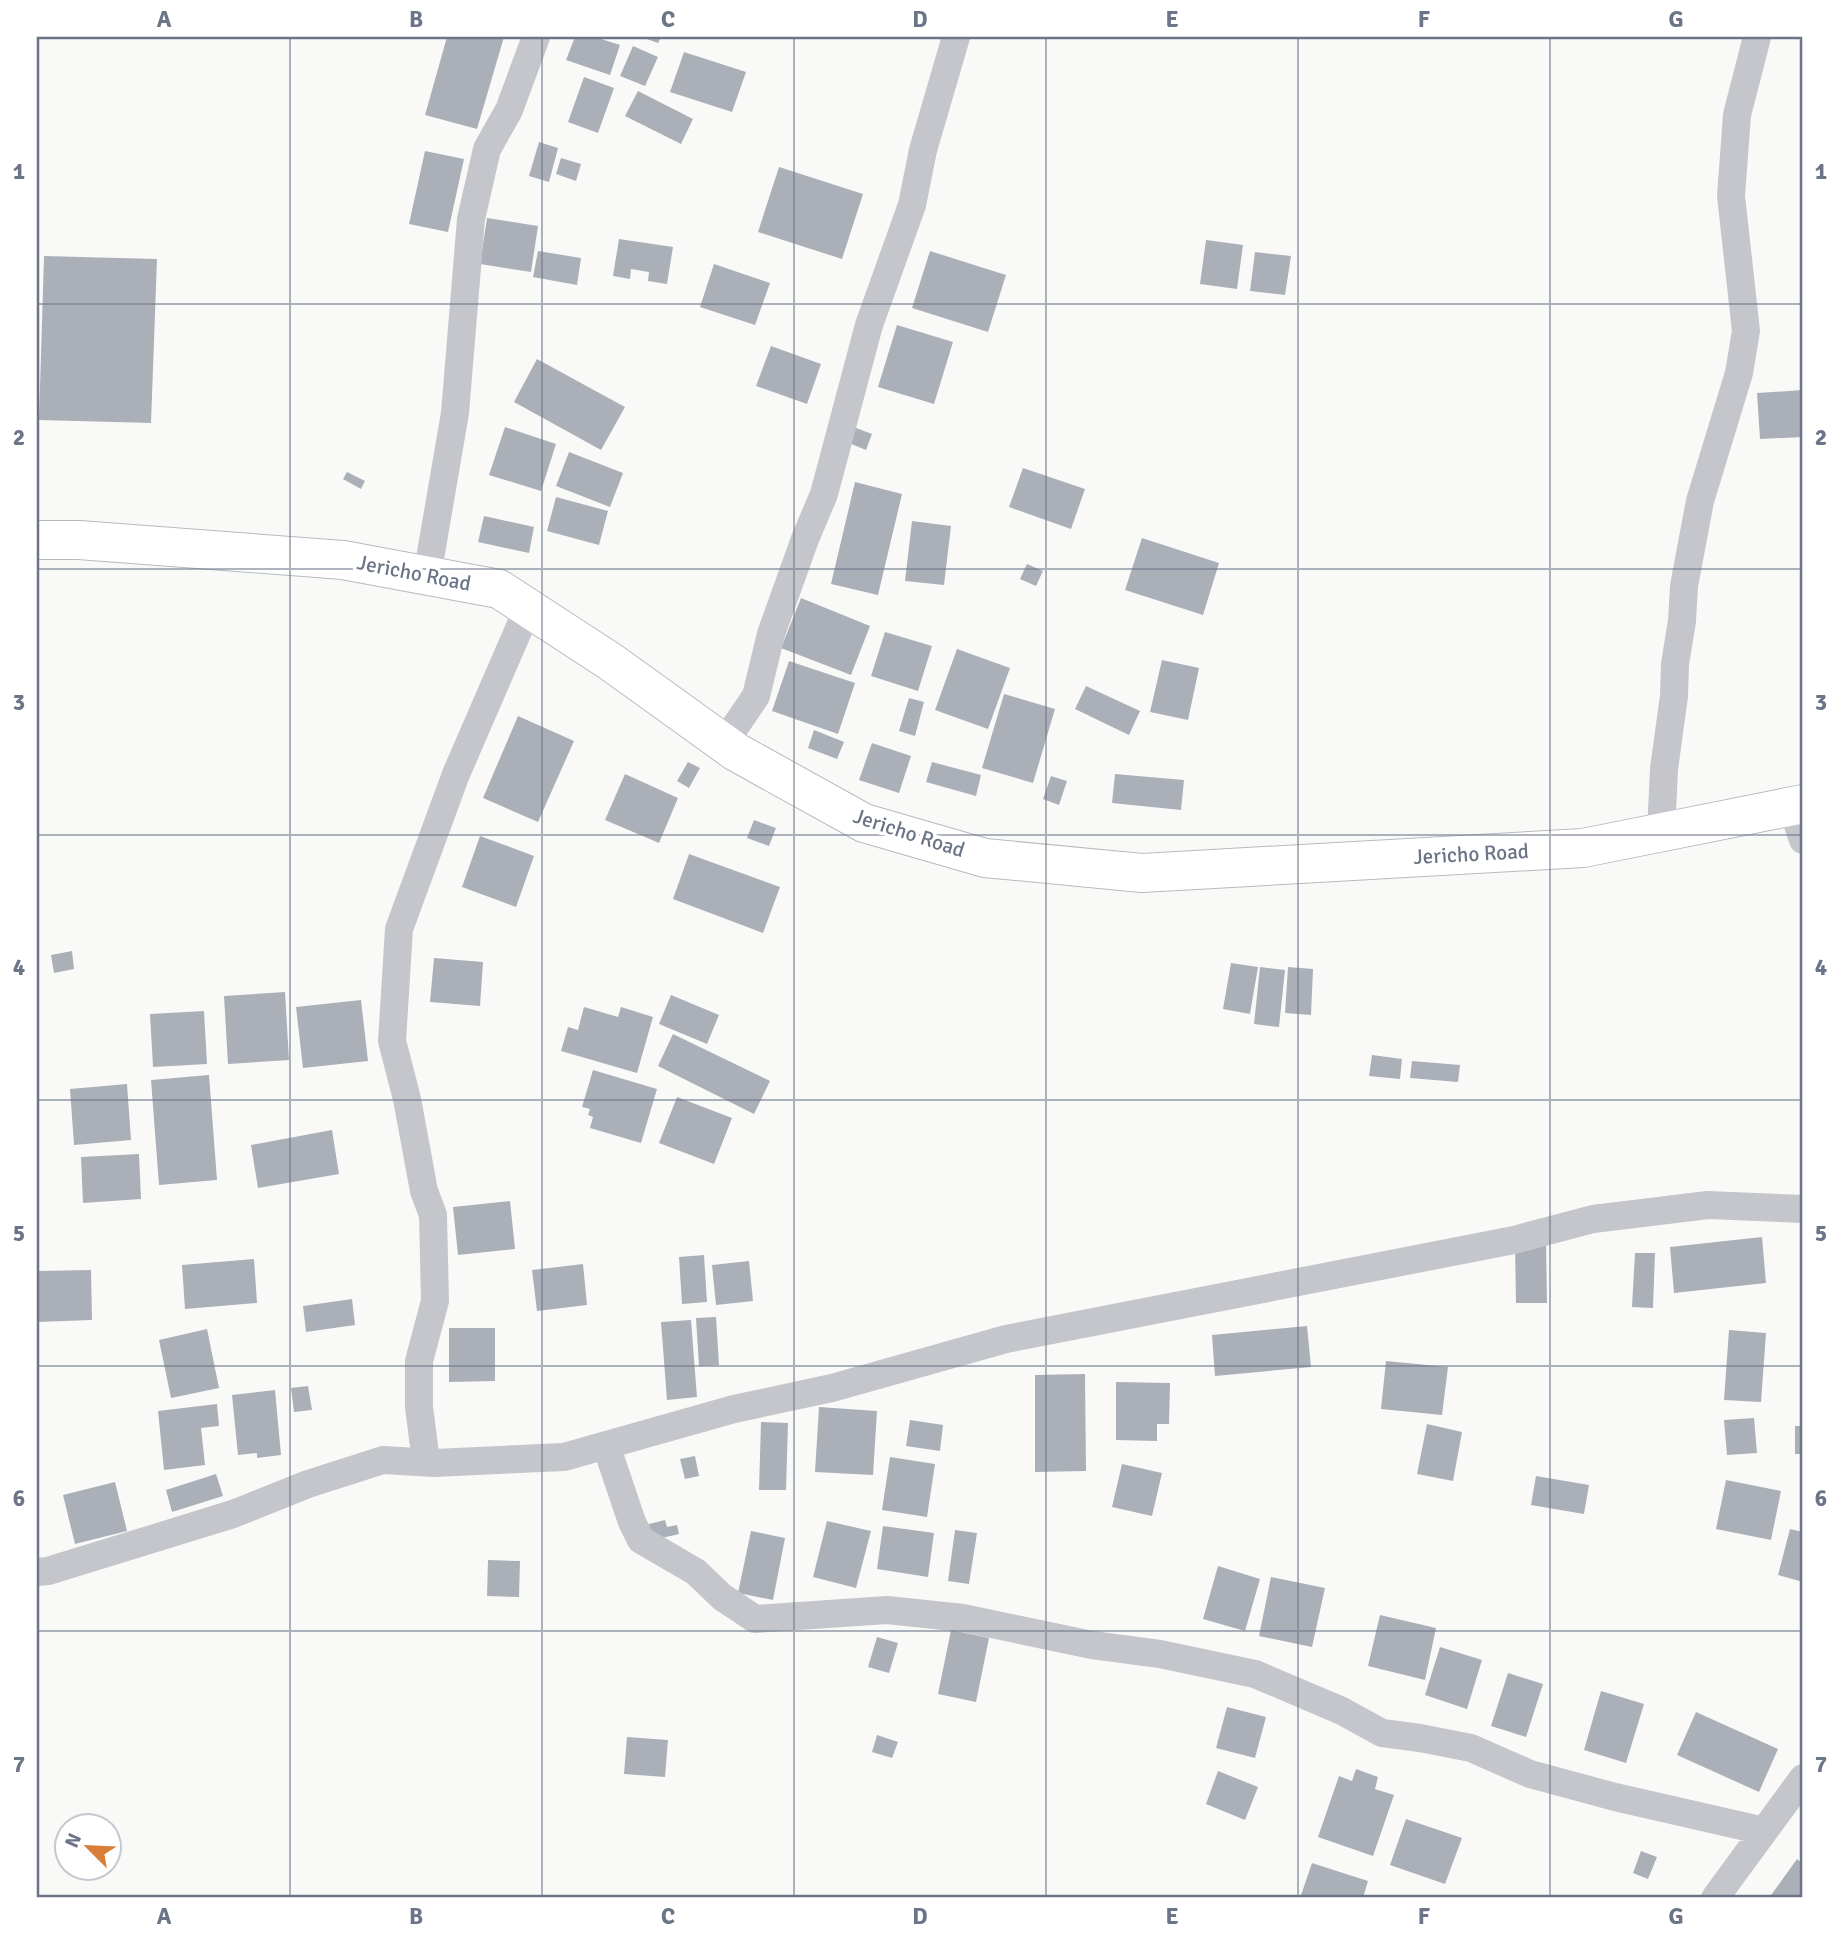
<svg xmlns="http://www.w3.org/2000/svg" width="1840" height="1935" viewBox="0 0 1840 1935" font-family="Signika,sans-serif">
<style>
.building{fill:#abb0b8}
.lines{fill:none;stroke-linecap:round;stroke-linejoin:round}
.secondary-casing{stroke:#b6bac0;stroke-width:40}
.street{stroke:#c4c6cb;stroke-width:28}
.secondary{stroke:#fff;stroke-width:38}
.grid{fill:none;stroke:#6b7587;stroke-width:2;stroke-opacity:0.55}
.labels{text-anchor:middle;stroke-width:7;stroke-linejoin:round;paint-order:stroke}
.street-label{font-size:21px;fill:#6b7587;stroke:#fff}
.neatline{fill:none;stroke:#6b7587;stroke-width:2.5}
.grid-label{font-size:23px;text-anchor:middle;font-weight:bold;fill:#6b7587}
</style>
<rect width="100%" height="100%" fill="#f9faf8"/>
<path class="building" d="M447,37H504L477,129L425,115Z
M575,37H595L620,45L610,75L566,60Z
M641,37H661L658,43Z
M633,46L658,57L645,86L620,76Z
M684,52L746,72L732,112L670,92Z
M584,77L614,88L598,133L568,122Z
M638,91L693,119L681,144L625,116Z
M539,142L558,148L549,182L529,176Z
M425,151L464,159L448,232L409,224Z
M561,158L581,164L576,181L556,174Z
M779,167L863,194L842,259L758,232Z
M487,218L538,226L531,272L480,264Z
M619,239L673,247L667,284L648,281L649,272L631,269L630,279L613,276Z
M1206,240L1243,245L1237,289L1200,284Z
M538,251L581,258L577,285L533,277Z
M930,251L1006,275L988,332L912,308Z
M1255,252L1291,256L1285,295L1250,291Z
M44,256L157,259L151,423L39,420Z
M714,264L770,283L755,325L700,307Z
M897,325L953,342L934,404L878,387Z
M771,346L821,364L807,404L756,386Z
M537,359L625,407L601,450L514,402Z
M1803,390V437L1760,439L1757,393Z
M851,426L872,434L866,450L844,441Z
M505,427L556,444L541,491L489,475Z
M569,452L623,473L610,507L556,486Z
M1023,468L1085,489L1071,529L1009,507Z
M347,472L365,481L361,489L343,479Z
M855,482L902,494L878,595L831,584Z
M556,497L608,511L599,545L547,531Z
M484,516L534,527L529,553L478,542Z
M912,521L951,526L944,585L905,581Z
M1142,538L1219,563L1203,615L1125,590Z
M1027,564L1043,571L1036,586L1020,579Z
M801,598L870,626L851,675L781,648Z
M885,632L932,646L918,691L871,676Z
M957,649L1010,668L988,729L935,710Z
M1162,660L1199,668L1188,720L1150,712Z
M789,661L855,683L838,734L772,711Z
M1086,686L1140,711L1129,735L1075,709Z
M1004,694L1055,709L1033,783L982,768Z
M909,698L924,702L915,736L899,731Z
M518,716L574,741L538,822L483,798Z
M814,730L844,742L837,759L808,748Z
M872,743L911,756L899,793L859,780Z
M688,762L700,768L689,788L677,781Z
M932,762L981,775L976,796L926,782Z
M625,774L678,798L659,843L605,820Z
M1115,774L1184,780L1181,810L1112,803Z
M1051,776L1067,781L1059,805L1043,799Z
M754,820L776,828L769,846L747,838Z
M480,836L534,856L516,907L462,887Z
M689,854L780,887L763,933L673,899Z
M72,951L74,969L54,973L51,955Z
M434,958L483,962L480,1006L430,1002Z
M1231,963L1258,967L1250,1014L1223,1009Z
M1260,967L1285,970L1279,1027L1254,1024Z
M1288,967L1313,969L1311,1015L1285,1013Z
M285,992L289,1060L228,1064L224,996Z
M671,995L719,1015L707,1044L659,1024Z
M361,1000L368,1061L303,1068L296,1007Z
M584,1007L618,1017L621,1007L653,1017L637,1073L561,1051L568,1027L578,1030Z
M204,1011L207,1064L153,1067L150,1014Z
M673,1034L770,1081L754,1114L658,1066Z
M1372,1055L1402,1059L1400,1079L1369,1076Z
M1412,1061L1460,1065L1458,1082L1410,1078Z
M593,1070L657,1089L641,1143L590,1128L593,1117L588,1115L590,1109L582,1107Z
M209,1075L217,1180L159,1185L151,1080Z
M127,1084L131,1140L74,1145L70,1089Z
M677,1097L732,1118L714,1164L659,1143Z
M332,1130L339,1174L258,1188L251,1145Z
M139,1154L141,1199L83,1203L81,1157Z
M510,1201L515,1249L458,1255L453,1207Z
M1762,1237L1766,1283L1674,1293L1670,1247Z
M1546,1242L1547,1303H1516L1515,1243Z
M1635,1253H1655L1653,1308L1632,1307Z
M704,1255L707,1302L682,1304L679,1257Z
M254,1259L257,1303L185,1309L182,1265Z
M749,1261L753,1301L716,1305L712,1265Z
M583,1264L587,1305L537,1311L532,1270Z
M91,1270L92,1320L37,1322V1271Z
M352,1299L355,1325L306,1332L303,1306Z
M716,1317L719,1365L699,1366L696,1318Z
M691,1320L697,1397L667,1400L661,1322Z
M1307,1326L1311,1367L1215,1376L1212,1335Z
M449,1328H495V1381L449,1382Z
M207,1329L219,1388L171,1398L159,1340Z
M1729,1330L1766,1333L1761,1402L1724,1400Z
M1386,1361L1448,1367L1442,1415L1381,1409Z
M1085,1374L1086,1471L1035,1472V1375Z
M1116,1382L1170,1383L1169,1424H1157V1441L1116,1440Z
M308,1386L312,1410L294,1412L291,1388Z
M275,1390L281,1455L257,1458V1453L238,1455L232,1395Z
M217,1404L219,1426L201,1428L205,1465L164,1470L158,1411Z
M819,1407L877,1411L873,1475L815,1472Z
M1754,1418L1757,1453L1727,1455L1724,1420Z
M910,1420L943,1425L940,1451L906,1446Z
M761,1422L788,1423L786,1490H759Z
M1427,1424L1462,1432L1453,1481L1417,1474Z
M1795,1426H1803V1454H1795Z
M695,1456L699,1476L685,1479L680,1459Z
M890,1457L935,1464L927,1517L882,1510Z
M1122,1464L1162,1473L1152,1516L1112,1507Z
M216,1474L223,1496L172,1512L166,1490Z
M1536,1476L1589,1485L1584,1514L1531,1505Z
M1726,1480L1781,1491L1771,1540L1716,1529Z
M115,1482L127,1531L75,1544L63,1495Z
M665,1520L667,1527L677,1525L679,1534L649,1541L645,1525Z
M827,1521L871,1531L856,1588L813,1577Z
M883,1526L934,1533L928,1577L877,1569Z
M1790,1529L1803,1532V1582L1778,1575Z
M955,1530L977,1533L969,1584L948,1581Z
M751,1531L785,1538L773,1600L738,1593Z
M488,1560L520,1561L519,1597L487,1596Z
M1218,1566L1260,1579L1245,1631L1203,1619Z
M1271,1577L1325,1588L1312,1647L1259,1636Z
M1380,1615L1436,1628L1425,1680L1368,1666Z
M951,1630L989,1638L976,1702L938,1694Z
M877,1637L898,1643L889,1673L868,1667Z
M1440,1647L1482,1660L1467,1709L1425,1695Z
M1508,1673L1543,1684L1526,1737L1491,1726Z
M1601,1691L1644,1704L1626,1763L1584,1750Z
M1227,1707L1266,1717L1255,1758L1216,1748Z
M1696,1712L1778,1749L1759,1792L1677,1755Z
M877,1735L898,1742L892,1758L872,1752Z
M627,1737L668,1740L665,1777L624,1774Z
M1356,1769L1378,1777L1375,1789L1394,1795L1373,1856L1318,1837L1339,1776L1352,1781Z
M1218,1771L1258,1787L1245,1820L1206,1804Z
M1406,1819L1462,1838L1445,1884L1390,1865Z
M1641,1851L1657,1857L1648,1879L1633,1873Z
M1797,1859L1803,1864V1898H1769Z
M1312,1863L1368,1881L1363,1898H1300Z"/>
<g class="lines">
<defs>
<path id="secondary" d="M37,540H79L343,560L499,589L611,662L736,752L864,823L985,858L1142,873L1583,848L1803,804"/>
</defs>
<use href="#secondary" class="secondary-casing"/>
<path class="street" d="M427,576L455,413L471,219L487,149L509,110L536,37
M724,743L756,696L771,634L805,539L824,494L869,325L912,205L923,150L956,37
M1792,807L1803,840
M1661,833L1664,769L1674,696L1675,664L1682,621L1684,586L1700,501L1739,373L1746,331L1731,196L1737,115L1757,37
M606,1445L632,1522L641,1540L696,1572L722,1597L755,1619L887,1610L963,1618L1092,1645L1160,1654L1255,1674L1342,1711L1382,1733L1420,1738L1471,1748L1530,1774L1615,1797L1764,1831
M426,1462L419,1407V1361L435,1301L433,1215L424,1191L407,1099L392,1041L399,929L456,774L528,608
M37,1572L48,1571L233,1514L308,1484L383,1460L434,1463L564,1457L734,1409L832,1388L1006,1339L1514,1240L1593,1219L1708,1205L1803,1209
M1715,1898L1803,1778"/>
<use href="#secondary" class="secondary"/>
</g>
<path class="grid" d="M290,37V1898M542,37V1898M794,37V1898M1046,37V1898M1298,37V1898M1550,37V1898M37,304H1803M37,569H1803M37,835H1803M37,1100H1803M37,1366H1803M37,1631H1803"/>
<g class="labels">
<g class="street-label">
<text transform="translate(414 573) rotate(11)" y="7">Jericho Road</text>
<text transform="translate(909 833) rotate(18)" y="7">Jericho Road</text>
<text transform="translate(1471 854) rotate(-3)" y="7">Jericho Road</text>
</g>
</g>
<rect width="1840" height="1935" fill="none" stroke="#ffffff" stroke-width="77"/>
<g transform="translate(88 1847) rotate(294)"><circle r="33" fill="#ffffff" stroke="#c4c8cf" stroke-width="2"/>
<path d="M0-5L12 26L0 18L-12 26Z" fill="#d87e39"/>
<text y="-10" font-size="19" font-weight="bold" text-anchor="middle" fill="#6b7587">N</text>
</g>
<rect x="38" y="38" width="1763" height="1858" class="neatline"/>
<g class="grid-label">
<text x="164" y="27">A</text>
<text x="416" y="27">B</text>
<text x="668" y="27">C</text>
<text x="920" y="27">D</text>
<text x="1172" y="27">E</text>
<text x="1424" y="27">F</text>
<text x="1676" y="27">G</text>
<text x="19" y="179">1</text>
<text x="1821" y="179">1</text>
<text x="19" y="445">2</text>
<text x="1821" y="445">2</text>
<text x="19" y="710">3</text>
<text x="1821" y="710">3</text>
<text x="19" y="975">4</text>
<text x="1821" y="975">4</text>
<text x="19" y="1241">5</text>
<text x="1821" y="1241">5</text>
<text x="19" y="1506">6</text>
<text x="1821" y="1506">6</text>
<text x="19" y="1772">7</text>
<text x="1821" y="1772">7</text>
<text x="164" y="1924">A</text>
<text x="416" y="1924">B</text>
<text x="668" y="1924">C</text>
<text x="920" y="1924">D</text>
<text x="1172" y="1924">E</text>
<text x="1424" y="1924">F</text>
<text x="1676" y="1924">G</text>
</g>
</svg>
